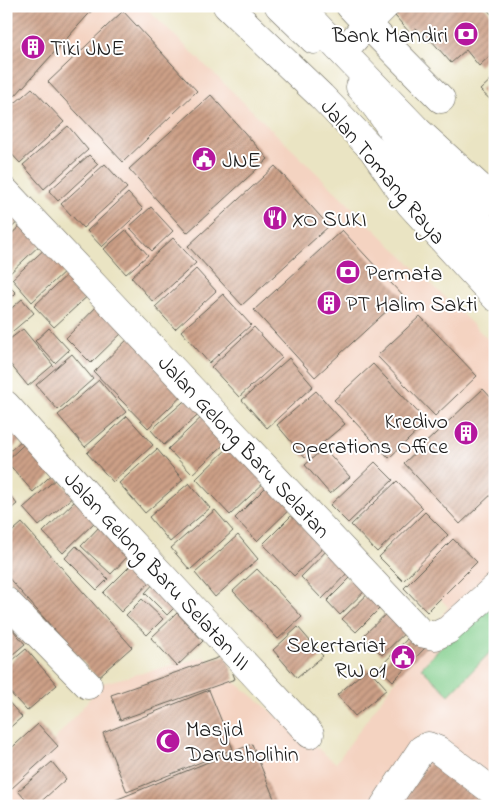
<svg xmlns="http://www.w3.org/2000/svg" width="501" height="812" viewBox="0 0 501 812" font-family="'Indie Flower',sans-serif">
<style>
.built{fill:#f4d3c1}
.grass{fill:#82ce8c;stroke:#4f7554}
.building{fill:url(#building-hatch)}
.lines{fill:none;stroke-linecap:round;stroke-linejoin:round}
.minor-casing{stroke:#646256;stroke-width:29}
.major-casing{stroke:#646256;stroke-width:29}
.highway-casing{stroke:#646256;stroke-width:29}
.minor{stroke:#fff;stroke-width:28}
.major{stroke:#fff;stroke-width:28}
.highway{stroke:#fff;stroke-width:28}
.labels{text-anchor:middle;stroke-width:4;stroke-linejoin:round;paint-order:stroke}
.poi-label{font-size:22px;fill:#1c1c1c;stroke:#fff;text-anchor:start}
.street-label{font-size:22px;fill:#1c1c1c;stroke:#fff}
</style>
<defs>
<pattern id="building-hatch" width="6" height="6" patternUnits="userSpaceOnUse" patternTransform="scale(1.25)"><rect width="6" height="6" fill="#cda087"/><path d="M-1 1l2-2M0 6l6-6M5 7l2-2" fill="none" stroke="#a6826e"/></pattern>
</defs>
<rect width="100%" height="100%" fill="#fff"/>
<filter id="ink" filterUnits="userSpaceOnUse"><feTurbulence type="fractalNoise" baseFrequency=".02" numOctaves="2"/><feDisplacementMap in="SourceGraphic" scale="10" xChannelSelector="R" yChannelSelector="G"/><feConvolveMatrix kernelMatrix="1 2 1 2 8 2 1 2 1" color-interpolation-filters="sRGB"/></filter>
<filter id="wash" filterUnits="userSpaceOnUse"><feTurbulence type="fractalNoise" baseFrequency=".0096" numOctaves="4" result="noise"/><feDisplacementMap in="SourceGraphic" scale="20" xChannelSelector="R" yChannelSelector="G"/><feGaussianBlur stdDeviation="1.12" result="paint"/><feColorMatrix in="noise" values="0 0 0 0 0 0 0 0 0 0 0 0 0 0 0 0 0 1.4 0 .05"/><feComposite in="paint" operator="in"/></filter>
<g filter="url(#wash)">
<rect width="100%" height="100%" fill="#eae4c3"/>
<path class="built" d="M6,6H144L495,346V806H6V797L103,683L204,657L336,763L448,607L6,137Z"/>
<path class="grass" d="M485,602L495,611V647L449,695L421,668Z"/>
<g id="blocks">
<path class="building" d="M6,6H96L15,96L6,88Z
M390,6H484L495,18V51L479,66L466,50L451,63L431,40L429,42L416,28L410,33L388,8Z
M123,11L197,91L123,162L48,82Z
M495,76V104L480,90Z
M32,88L64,122L20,163L6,148V111Z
M211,95L268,159L187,233L129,169Z
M68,126L88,150L44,189L23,165Z
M89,155L98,164L58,201L49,191Z
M105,164L127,188L83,228L61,204Z
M275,166L329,226L242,305L188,246Z
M128,193L143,209L102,247L87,231Z
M6,202L21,219L6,233Z
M151,207L173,231L152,251L129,227Z
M23,223L42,243L8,275L6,273V239Z
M126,230L148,255L126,274L104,249Z
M342,230L403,296L315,377L254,310Z
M173,238L196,263L153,302L131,277Z
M48,246L68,268L32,302L12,279Z
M196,269L216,291L175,329L155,307Z
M72,270L92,292L54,327L34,306Z
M6,283L16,293L6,303Z
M223,294L251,325L209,363L181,331Z
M22,299L34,313L6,337V313Z
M103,300L129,326L91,363L66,338Z
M420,316L477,376L435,416L377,356Z
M254,327L282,358L239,397L211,367Z
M49,328L69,350L55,363L35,341Z
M23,329L53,365L28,386L6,359V342Z
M134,333L188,390L148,428L94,372Z
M72,354L93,379L58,410L36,385Z
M289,358L313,386L267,428L242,400Z
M373,364L427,422L389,458L334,400Z
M99,380L126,412L85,447L58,415Z
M483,389L495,402V491L460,524L404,463Z
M316,391L345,424L305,458L277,425Z
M190,396L203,411L164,445L151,430Z
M206,413L230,439L192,474L168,449Z
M127,416L153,445L113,482L87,453Z
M6,419L30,432L6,455Z
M32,437L59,468L33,492L6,461Z
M235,441L269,478L230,515L196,479Z
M324,448L350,477L330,494L305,465Z
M157,449L183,480L145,513L119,483Z
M375,462L393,480L348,523L330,505Z
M57,478L74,496L39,526L23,508Z
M273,480L296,503L257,541L235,518Z
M397,481L423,508L377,552L351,525Z
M189,483L210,508L170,542L149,517Z
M6,490L17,504L6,513Z
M78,498L98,519L63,553L43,532Z
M298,509L330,541L294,576L263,544Z
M215,510L233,531L190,570L171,548Z
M425,512L448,535L403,581L379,557Z
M22,523L132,647L97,678L6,575V537Z
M101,525L131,553L111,574L81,546Z
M238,535L258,559L215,597L195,573Z
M453,539L477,562L427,612L404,588Z
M332,545L354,566L322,599L301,577Z
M76,546L108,579L97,590L65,558Z
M136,560L154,578L121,612L103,593Z
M257,569L302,617L278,639L233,591Z
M358,570L372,584L340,615L327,601Z
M158,579L181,601L167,615L145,593Z
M374,588L387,601L356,632L342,619Z
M142,599L163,619L147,635L126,615Z
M391,609L410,628L382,655L363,636Z
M177,613L203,641L177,666L151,638Z
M298,627L323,656L297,678L273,650Z
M12,629L25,644L6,660V634Z
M413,633L427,646L393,681L379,668Z
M26,649L57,685L27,711L6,688V666Z
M226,655L235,679L120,720L111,695Z
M368,668L387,689L355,716L337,695Z
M209,690L233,749L127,792L103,733Z
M6,699L22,717L6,731Z
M38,724L58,746L11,789L6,784V753Z
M252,744L277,806H101Z
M434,757L495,806H398Z
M52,762L66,779L36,806H31L18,791Z"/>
</g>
</g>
<g filter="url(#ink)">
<use href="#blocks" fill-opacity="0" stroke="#646256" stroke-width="1"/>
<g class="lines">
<defs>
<path id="minor" d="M279,6L314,40
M385,6L367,24L441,99
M343,52L367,24L350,6
M360,87C382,111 397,138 415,165C439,199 467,232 495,263
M6,192L421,633L435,636L448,630L495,588
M6,405L97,506L310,734
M6,601L88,685
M384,806L422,749L428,746L438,750L495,793"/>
<path id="major" d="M227,6L321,96L373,150L410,204L495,297
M298,6L418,131L495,201"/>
<path id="highway" d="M436,148L442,176L448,186L495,240"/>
</defs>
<use href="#minor" class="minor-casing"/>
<use href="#major" class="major-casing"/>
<use href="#highway" class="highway-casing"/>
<use href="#minor" class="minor"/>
<use href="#major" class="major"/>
<use href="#highway" class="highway"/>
</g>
</g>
<defs>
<symbol id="bank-disc" viewBox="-11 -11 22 22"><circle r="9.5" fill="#b5179e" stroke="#fff"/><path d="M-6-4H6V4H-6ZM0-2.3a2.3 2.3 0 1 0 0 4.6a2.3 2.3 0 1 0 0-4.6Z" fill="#fff"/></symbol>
<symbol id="building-disc" viewBox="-11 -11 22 22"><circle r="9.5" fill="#b5179e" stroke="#fff"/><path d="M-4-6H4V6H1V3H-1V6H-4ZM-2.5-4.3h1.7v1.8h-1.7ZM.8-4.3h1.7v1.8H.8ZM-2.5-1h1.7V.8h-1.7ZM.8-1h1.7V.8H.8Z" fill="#fff"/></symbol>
<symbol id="civic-disc" viewBox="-11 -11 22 22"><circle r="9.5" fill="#b5179e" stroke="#fff"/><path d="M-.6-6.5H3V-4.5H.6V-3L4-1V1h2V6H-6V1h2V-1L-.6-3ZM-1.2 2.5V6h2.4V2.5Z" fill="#fff"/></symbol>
<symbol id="restaurant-disc" viewBox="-11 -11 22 22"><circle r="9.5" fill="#b5179e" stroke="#fff"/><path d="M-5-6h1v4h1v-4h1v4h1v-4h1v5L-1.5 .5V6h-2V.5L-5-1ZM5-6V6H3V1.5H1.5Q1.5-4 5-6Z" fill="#fff"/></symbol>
<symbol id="mosque-disc" viewBox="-11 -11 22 22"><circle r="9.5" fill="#b5179e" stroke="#fff"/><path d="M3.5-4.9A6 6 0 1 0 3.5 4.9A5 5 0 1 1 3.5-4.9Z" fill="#fff"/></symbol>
</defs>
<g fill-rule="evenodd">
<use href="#bank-disc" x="452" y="20" width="28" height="28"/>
<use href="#building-disc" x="19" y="33" width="28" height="28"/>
<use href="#civic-disc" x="190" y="145" width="28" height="28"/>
<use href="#restaurant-disc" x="261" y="204" width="28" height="28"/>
<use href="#bank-disc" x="334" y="258" width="28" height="28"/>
<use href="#building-disc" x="315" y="289" width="28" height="28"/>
<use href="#building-disc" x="452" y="419" width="28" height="28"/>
<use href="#civic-disc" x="389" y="643" width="28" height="28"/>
<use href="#mosque-disc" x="154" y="727" width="28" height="28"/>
</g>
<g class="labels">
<g class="poi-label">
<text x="448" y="42" text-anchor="end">Bank Mandiri</text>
<text x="50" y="55">Tiki JNE</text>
<text x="222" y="167">JNE</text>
<text x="292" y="226">XO SUKI</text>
<text x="366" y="280">Permata</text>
<text x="346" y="311">PT Halim Sakti</text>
<text x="448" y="428" text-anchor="end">Kredivo<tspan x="448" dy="25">Operations Office</tspan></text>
<text x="386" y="652" text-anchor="end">Sekertariat<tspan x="386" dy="25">RW 01</tspan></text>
<text x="186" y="736">Masjid<tspan x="186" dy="25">Darusholihin</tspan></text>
</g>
<g class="street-label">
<text transform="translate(384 171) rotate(50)" y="8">Jalan Tomang Raya</text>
<text transform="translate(245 446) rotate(47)" y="8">Jalan Gelong Baru Selatan</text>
<text transform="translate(158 570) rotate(47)" y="8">Jalan Gelong Baru Selatan III</text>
</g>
</g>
<rect width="501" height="812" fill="none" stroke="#fff" stroke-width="25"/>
</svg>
